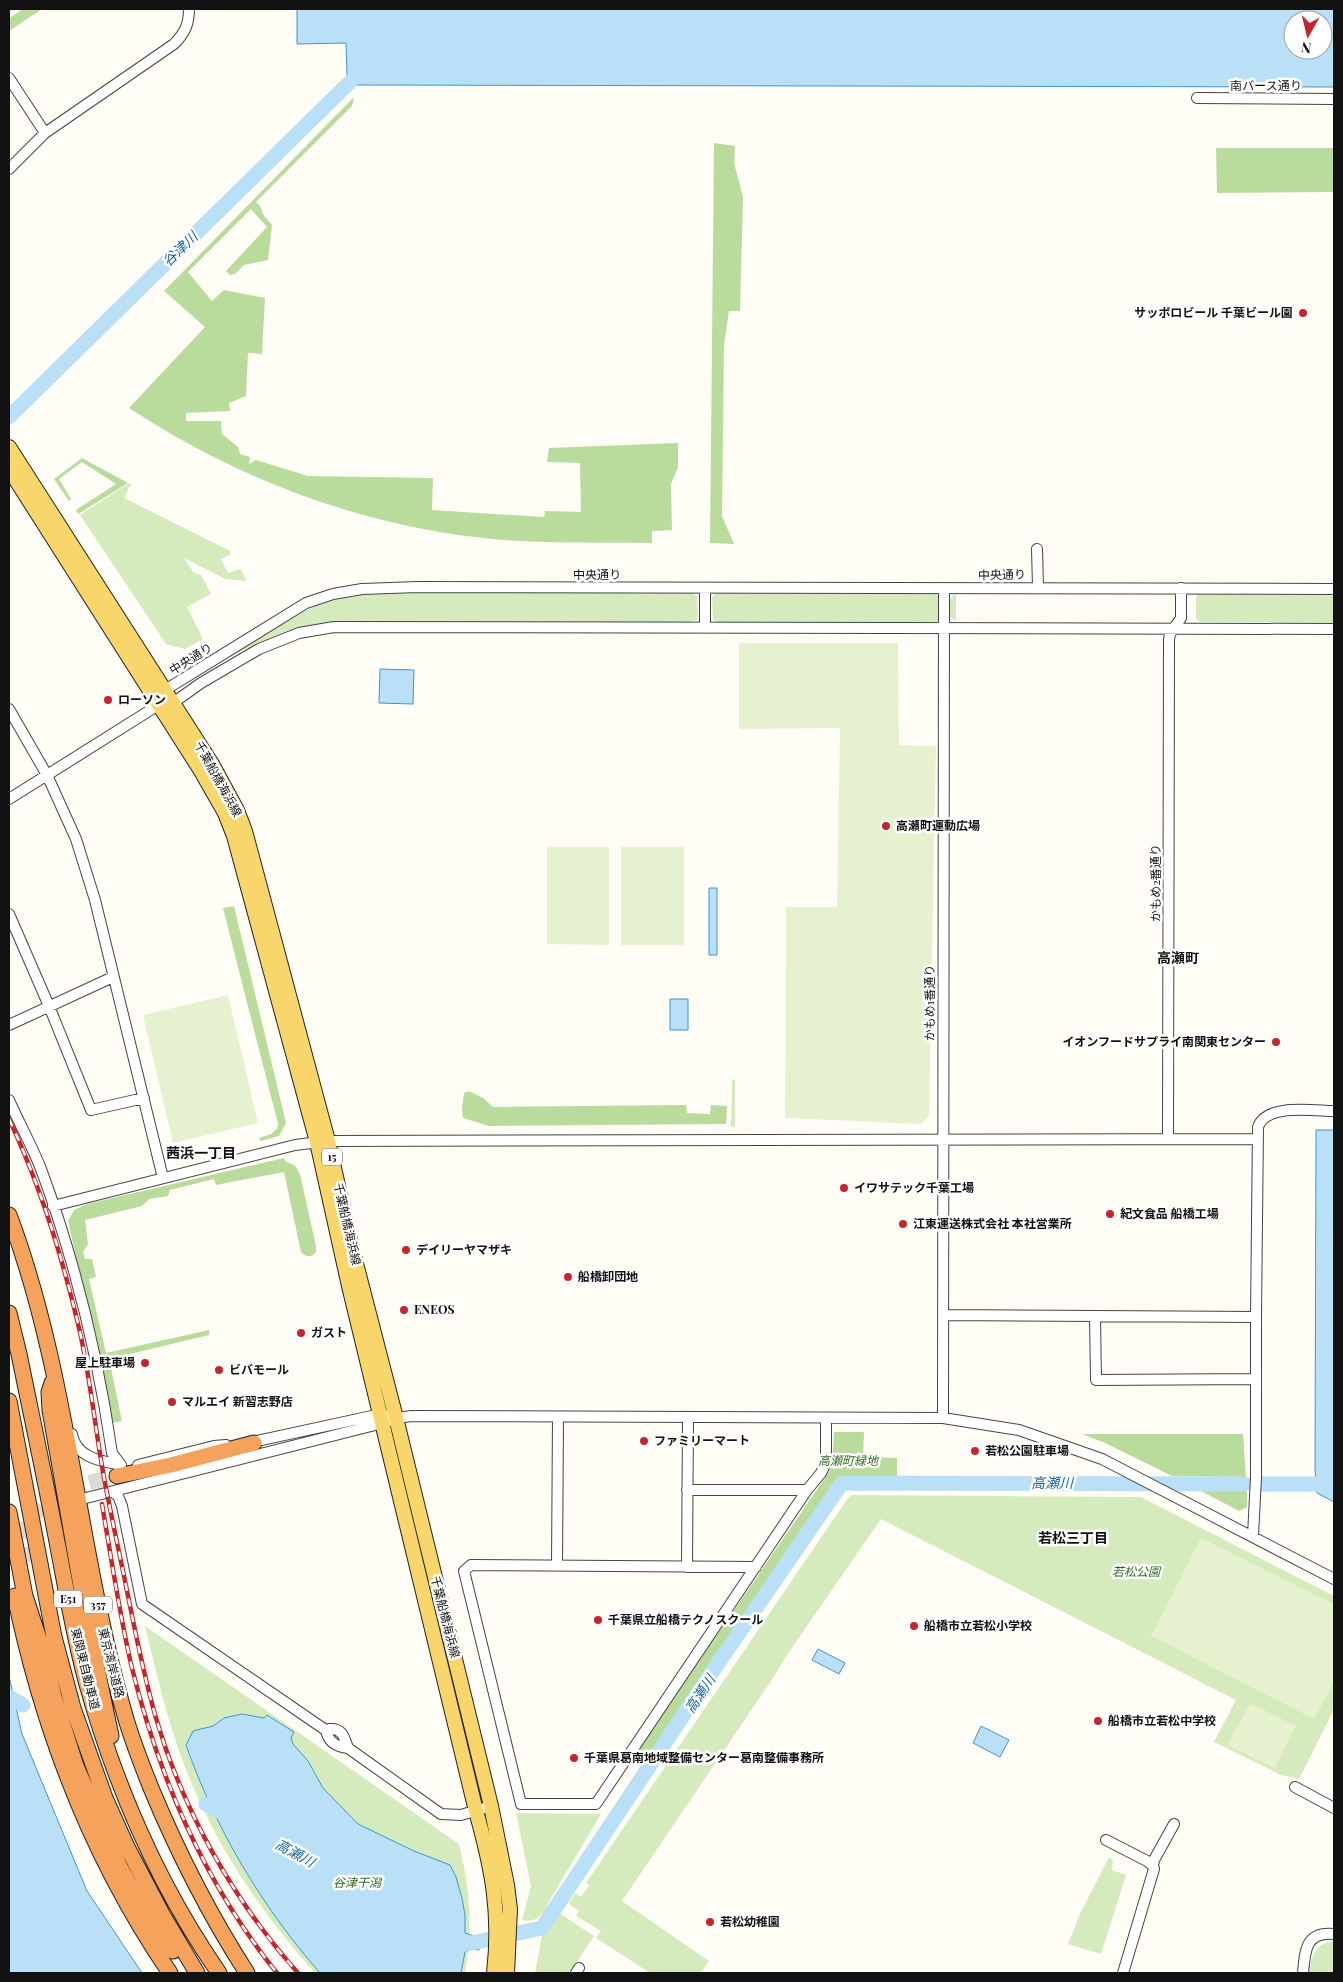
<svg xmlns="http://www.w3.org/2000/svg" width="1343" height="1982" viewBox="0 0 1343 1982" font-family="'Playfair Display','Noto Sans JP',serif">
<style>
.green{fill:#d5ebbd}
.forest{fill:#b9dc9c}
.pitch{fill:#e6f2cf}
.water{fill:#b9e0f7;stroke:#3f96cf;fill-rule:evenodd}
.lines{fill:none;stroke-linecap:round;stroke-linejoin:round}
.river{stroke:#b9e0f7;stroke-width:15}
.highway-tunnel{stroke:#dbdad3;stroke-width:15;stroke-dasharray:15 8;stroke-linecap:butt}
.minor-casing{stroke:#444;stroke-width:12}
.major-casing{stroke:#222;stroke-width:16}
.highway-casing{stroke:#222;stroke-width:17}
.minor{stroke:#fff;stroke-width:10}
.major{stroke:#f9d66b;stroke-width:14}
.highway{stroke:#f5a25d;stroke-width:15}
.rail-casing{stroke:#c4262e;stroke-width:4.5}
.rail{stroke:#fff;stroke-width:2.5;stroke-dasharray:8;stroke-linecap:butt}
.poi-dot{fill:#c4262e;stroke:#fff;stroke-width:2}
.labels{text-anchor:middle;stroke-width:5;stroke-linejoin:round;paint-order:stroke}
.shield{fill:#fff;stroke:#585858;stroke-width:1}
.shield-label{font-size:11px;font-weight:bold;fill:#111}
.street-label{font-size:12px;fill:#111;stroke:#fff}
.poi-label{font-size:12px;font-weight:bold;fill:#111;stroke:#fff;text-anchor:start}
.park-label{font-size:12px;font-style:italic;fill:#2f6b1f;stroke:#fff}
.water-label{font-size:14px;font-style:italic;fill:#1768a6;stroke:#fff}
.neighbourhood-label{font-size:14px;font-weight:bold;fill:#111;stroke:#fff}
</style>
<rect width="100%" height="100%" fill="#fffdf5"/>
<path class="green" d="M129,483L131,484L124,498L230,551V555L221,559L228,573L241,569L246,581L225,579L184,558L194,573L201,575L211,594L187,607L203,639L185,649L166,644L80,515Z
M389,592H692L697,597L698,617L697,620L689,622H334L282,634L227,657C253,641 279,621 307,610C333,598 360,594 389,592Z
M717,593H936L939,597V618L938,621L932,622L719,623L713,620L712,597Z
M1198,594H1334V623L1200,622L1196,619V598Z
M953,595H956V621L950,617V600Z
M735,1079V1127H731L732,1080Z
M852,1495L1141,1497L1334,1596V1709L1299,1779L1281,1775L1214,1742L1236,1700L881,1519L787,1655L771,1681L622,1901L709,1961L701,1973H650L596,1938L601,1931L576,1916L579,1911L569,1904L575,1893L581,1897L589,1885L586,1883L848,1498Z
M145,1626L459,1844C470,1890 473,1926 465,1973H315C262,1914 216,1846 187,1772C168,1725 157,1675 145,1626Z
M516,1813L601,1814L547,1905L594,1936L570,1973H535L547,1908C540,1916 536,1923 522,1920L531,1886Z
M1109,1857L1113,1860L1112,1870L1126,1875L1101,1954L1068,1944L1080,1914Z
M1334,1941V1973H1309C1311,1957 1315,1943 1334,1941Z"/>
<path class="forest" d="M23,9H42L9,31V18Z
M354,97L352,106L256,202L260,206L264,216L272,225L268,260L244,265L235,274L230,275L226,271L267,227L251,209L188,272L212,301L224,290L265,298L262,354L248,353L246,396L229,403L230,411L186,413V421H221L222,434L238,447L240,454L250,457L249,464L256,460L308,476L433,478L432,510L544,517L545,511L581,512L580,463L547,462L549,448L678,443V467L671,484L672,530L652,531V543C603,542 553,544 504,540C369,529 242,482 129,408L205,327L164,291Z
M714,143L735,146L734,163L743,197L740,311H729L724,345L722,516L734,544L710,543Z
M1216,148H1334V192L1217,193Z
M82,458L128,483L78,514L76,510L116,484L82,462L59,479L71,499L69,501L54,479Z
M234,906L286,1123L279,1136L261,1141L259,1138L271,1134L277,1129L278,1124L223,908Z
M469,1091L483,1098L493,1107L686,1105L687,1113L710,1114L711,1105L727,1106L726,1124L489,1126L463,1118L462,1109L464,1093Z
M284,1158L286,1162C295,1165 295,1165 300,1174L316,1246V1252L312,1256H306L301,1252L284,1172L216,1185L214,1179L170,1190L168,1196L149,1199L142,1206L85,1220L88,1244L83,1252L85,1259H92L96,1277L89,1279L106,1353L209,1330V1335L109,1359L122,1421L113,1423L68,1221L74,1210L87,1204Z
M834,1432H864L863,1457L897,1458V1476L840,1477L647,1759L637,1751L829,1472L832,1466Z
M1082,1434H1243L1246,1477L1172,1476L1105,1443Z
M1199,1490H1247V1507L1239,1511Z"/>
<path class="pitch" d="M739,643H898L899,745L936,746L929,1116L921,1124L785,1118L786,907H837L840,728L739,729Z
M547,847H609V945L547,944Z
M621,847H684V945H621Z
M228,995L258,1123L173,1143L143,1015Z
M1201,1538L1334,1604V1682L1314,1719L1151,1636Z
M1250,1703L1296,1726L1275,1768L1228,1745Z"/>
<path class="water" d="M297,9H1334V87L353,85L347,76L346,43L297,44ZM1293,20H1323V50H1293Z
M380,669L414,670L413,704L379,703Z
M709,888H717V955H709Z
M670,999H688V1030H670Z
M1316,1130H1334V1502L1317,1493L1315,1469Z
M818,1649L845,1663L839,1674L812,1660Z
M9,1676L22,1734L87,1891L142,1973H9Z
M242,1714L264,1718L267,1715L294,1732L291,1738L293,1744L308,1761L323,1788L358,1824L414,1851L450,1865L456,1877L462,1898L465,1915V1933L480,1938L479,1950L472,1949L465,1952L461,1973H320C262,1907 215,1828 186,1745L193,1731L213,1726L224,1718Z
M981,1726L1009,1740L1000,1757L973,1743Z"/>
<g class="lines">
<path class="river" d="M9,417L350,82
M1253,1484H1334
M9,1697L23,1705
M206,1804L229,1817
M462,1945L542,1928L712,1672L842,1483L1244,1484"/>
<path class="highway-tunnel" d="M25,1562C24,1553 23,1544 24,1535C25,1527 30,1520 35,1514C57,1488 85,1483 117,1476"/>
<defs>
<path id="minor" d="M9,78L45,133
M1197,98L1334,99
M9,169L45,133L174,44C185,33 189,24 189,9
M1037,549L1038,587
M705,588V627
M163,696L165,690L306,603L333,594L362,589L418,587L1334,589
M9,709L47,775L76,839L95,900L163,1178
M9,799L160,704L173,703L201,683L259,649L299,633L334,627L1334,629
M9,914L49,1006L91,1110L144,1098
M9,1025L113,977
M9,1100C19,1123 32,1146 41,1169C75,1261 98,1356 112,1453L121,1465
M1168,1139L1169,640L1170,634L1181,618V588
M53,1206L295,1145L328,1141L1257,1139
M943,1315L1256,1317
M1095,1317L1096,1380L1256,1379
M943,1418L944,588
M72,1434C76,1458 101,1461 121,1465
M248,1443L381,1414L385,1415
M138,1465L214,1446L226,1445
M687,1490H807
M113,1492L118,1496L122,1506L142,1604L327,1731
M78,1500L383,1423L396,1418L412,1416L943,1418L1019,1430L1102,1459L1334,1579
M1253,1536L1256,1477V1317L1258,1127C1266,1103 1314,1111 1334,1111
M557,1566L558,1417
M687,1567L688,1418
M756,1567L471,1565L464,1571L521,1804H596L807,1490L821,1473L824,1467L826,1458V1418
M329,1729C343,1728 344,1737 348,1748C339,1747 330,1743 327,1734Z
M348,1748L441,1814L461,1815L491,1806
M1295,1787L1334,1808
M1106,1840L1147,1861L1153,1866L1154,1869L1123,1973
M1153,1866L1154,1860L1174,1824
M576,1973L579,1968
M1303,1973C1305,1950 1306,1931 1334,1934"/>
<path id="major" d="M9,447L212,764L237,810L245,831L328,1141L352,1248L396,1418L491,1806L507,1885L510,1909L507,1973
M9,469L201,771L225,813L234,836L317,1142L349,1286L476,1811C492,1868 501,1913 494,1973"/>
<path id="highway" d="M9,1215C69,1375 77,1548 124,1712C131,1738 141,1763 151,1788C178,1853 209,1914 247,1973
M9,1313L19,1354C32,1418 46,1483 58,1547C67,1594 75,1642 88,1688C117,1790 159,1886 219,1973
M52,1383L49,1392L50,1410L89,1631L111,1736
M9,1401L54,1637L73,1708L105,1798L127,1847L162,1914L197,1973
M117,1476L171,1465L254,1443
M9,1512L25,1596L43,1651L54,1697L76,1766L119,1865L144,1911L173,1951
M15,1596C43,1731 92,1859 170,1973"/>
</defs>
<use href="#minor" class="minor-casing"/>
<use href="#major" class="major-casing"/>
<use href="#highway" class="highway-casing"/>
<use href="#minor" class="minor"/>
<use href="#major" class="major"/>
<use href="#highway" class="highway"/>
<defs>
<path id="rail" d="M9,1119C41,1187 63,1259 80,1332C90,1378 95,1426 103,1472C109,1505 116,1538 123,1571C133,1620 142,1670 156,1718C183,1811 234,1901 298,1973
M102,1504C111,1557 119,1611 131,1664C158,1775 205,1884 277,1973"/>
</defs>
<use href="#rail" class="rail-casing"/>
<use href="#rail" class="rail"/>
</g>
<g class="poi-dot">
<circle cx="1303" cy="313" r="5"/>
<circle cx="108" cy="700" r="5"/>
<circle cx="886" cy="826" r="5"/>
<circle cx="1276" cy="1042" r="5"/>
<circle cx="844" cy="1188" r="5"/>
<circle cx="1110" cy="1214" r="5"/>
<circle cx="903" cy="1224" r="5"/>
<circle cx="406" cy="1250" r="5"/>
<circle cx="568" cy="1277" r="5"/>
<circle cx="404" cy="1310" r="5"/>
<circle cx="301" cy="1333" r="5"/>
<circle cx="145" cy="1363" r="5"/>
<circle cx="219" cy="1370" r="5"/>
<circle cx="172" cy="1402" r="5"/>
<circle cx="644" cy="1441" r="5"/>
<circle cx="975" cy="1451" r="5"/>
<circle cx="598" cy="1620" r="5"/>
<circle cx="914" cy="1626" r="5"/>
<circle cx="1098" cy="1721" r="5"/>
<circle cx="574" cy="1758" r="5"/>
<circle cx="710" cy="1922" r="5"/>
</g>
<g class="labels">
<g class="shield">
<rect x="322" y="1148.5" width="20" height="17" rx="4"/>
<rect x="54" y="1590.5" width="28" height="17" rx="4"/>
<rect x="84" y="1596.5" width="28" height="17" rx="4"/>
</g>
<g class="shield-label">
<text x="332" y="1161">15</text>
<text x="68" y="1603">E51</text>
<text x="98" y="1609">357</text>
</g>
<g class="street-label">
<text x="1266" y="90">南バース通り</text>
<text x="597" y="579">中央通り</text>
<text transform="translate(1002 575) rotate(-1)" y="4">中央通り</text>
<text transform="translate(191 659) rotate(-32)" y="4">中央通り</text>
<text transform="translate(218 779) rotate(61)" y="4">千葉船橋海浜線</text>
<text transform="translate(1156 883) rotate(-90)" y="4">かもめ2番通り</text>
<text transform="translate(930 1003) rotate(-90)" y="4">かもめ1番通り</text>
<text transform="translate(347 1224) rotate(77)" y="4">千葉船橋海浜線</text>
<text transform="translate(445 1617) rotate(76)" y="4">千葉船橋海浜線</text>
<text transform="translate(111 1663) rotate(76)" y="4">東京湾岸道路</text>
<text transform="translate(85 1669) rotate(76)" y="4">東関東自動車道</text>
</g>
<g class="poi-label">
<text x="1293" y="317" text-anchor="end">サッポロビール 千葉ビール園</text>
<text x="118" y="704">ローソン</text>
<text x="896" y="830">高瀬町運動広場</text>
<text x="1266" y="1046" text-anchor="end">イオンフードサプライ南関東センター</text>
<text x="854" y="1192">イワサテック千葉工場</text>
<text x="1120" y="1218">紀文食品 船橋工場</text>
<text x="913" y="1228">江東運送株式会社 本社営業所</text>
<text x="416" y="1254">デイリーヤマザキ</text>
<text x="578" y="1281">船橋卸団地</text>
<text x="414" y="1314">ENEOS</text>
<text x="311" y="1337">ガスト</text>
<text x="135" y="1367" text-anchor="end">屋上駐車場</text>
<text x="229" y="1374">ビバモール</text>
<text x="182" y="1406">マルエイ 新習志野店</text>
<text x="654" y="1445">ファミリーマート</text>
<text x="985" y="1455">若松公園駐車場</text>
<text x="608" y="1624">千葉県立船橋テクノスクール</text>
<text x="924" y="1630">船橋市立若松小学校</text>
<text x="1108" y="1725">船橋市立若松中学校</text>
<text x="584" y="1762">千葉県葛南地域整備センター葛南整備事務所</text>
<text x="720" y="1926">若松幼稚園</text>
</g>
<g class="park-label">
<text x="848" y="1465">高瀬町緑地</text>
<text x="1136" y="1576">若松公園</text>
<text x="357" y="1887">谷津干潟</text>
</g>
<g class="water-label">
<text transform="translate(180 249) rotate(-44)" y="5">谷津川</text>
<text x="1052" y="1488">高瀬川</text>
<text transform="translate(700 1694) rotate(-56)" y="5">高瀬川</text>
<text transform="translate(295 1853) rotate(29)" y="5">高瀬川</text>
</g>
<g class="neighbourhood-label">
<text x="1178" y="963">高瀬町</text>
<text x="201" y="1158">茜浜一丁目</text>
<text x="1073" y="1543">若松三丁目</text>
</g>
</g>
<rect width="1343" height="1982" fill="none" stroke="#111111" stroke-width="20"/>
<g transform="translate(1308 35) rotate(188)"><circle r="24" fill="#ffffff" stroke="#a0a0a0"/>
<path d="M0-4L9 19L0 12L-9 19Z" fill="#c4262e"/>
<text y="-8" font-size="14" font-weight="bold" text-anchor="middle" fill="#111111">N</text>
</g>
</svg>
